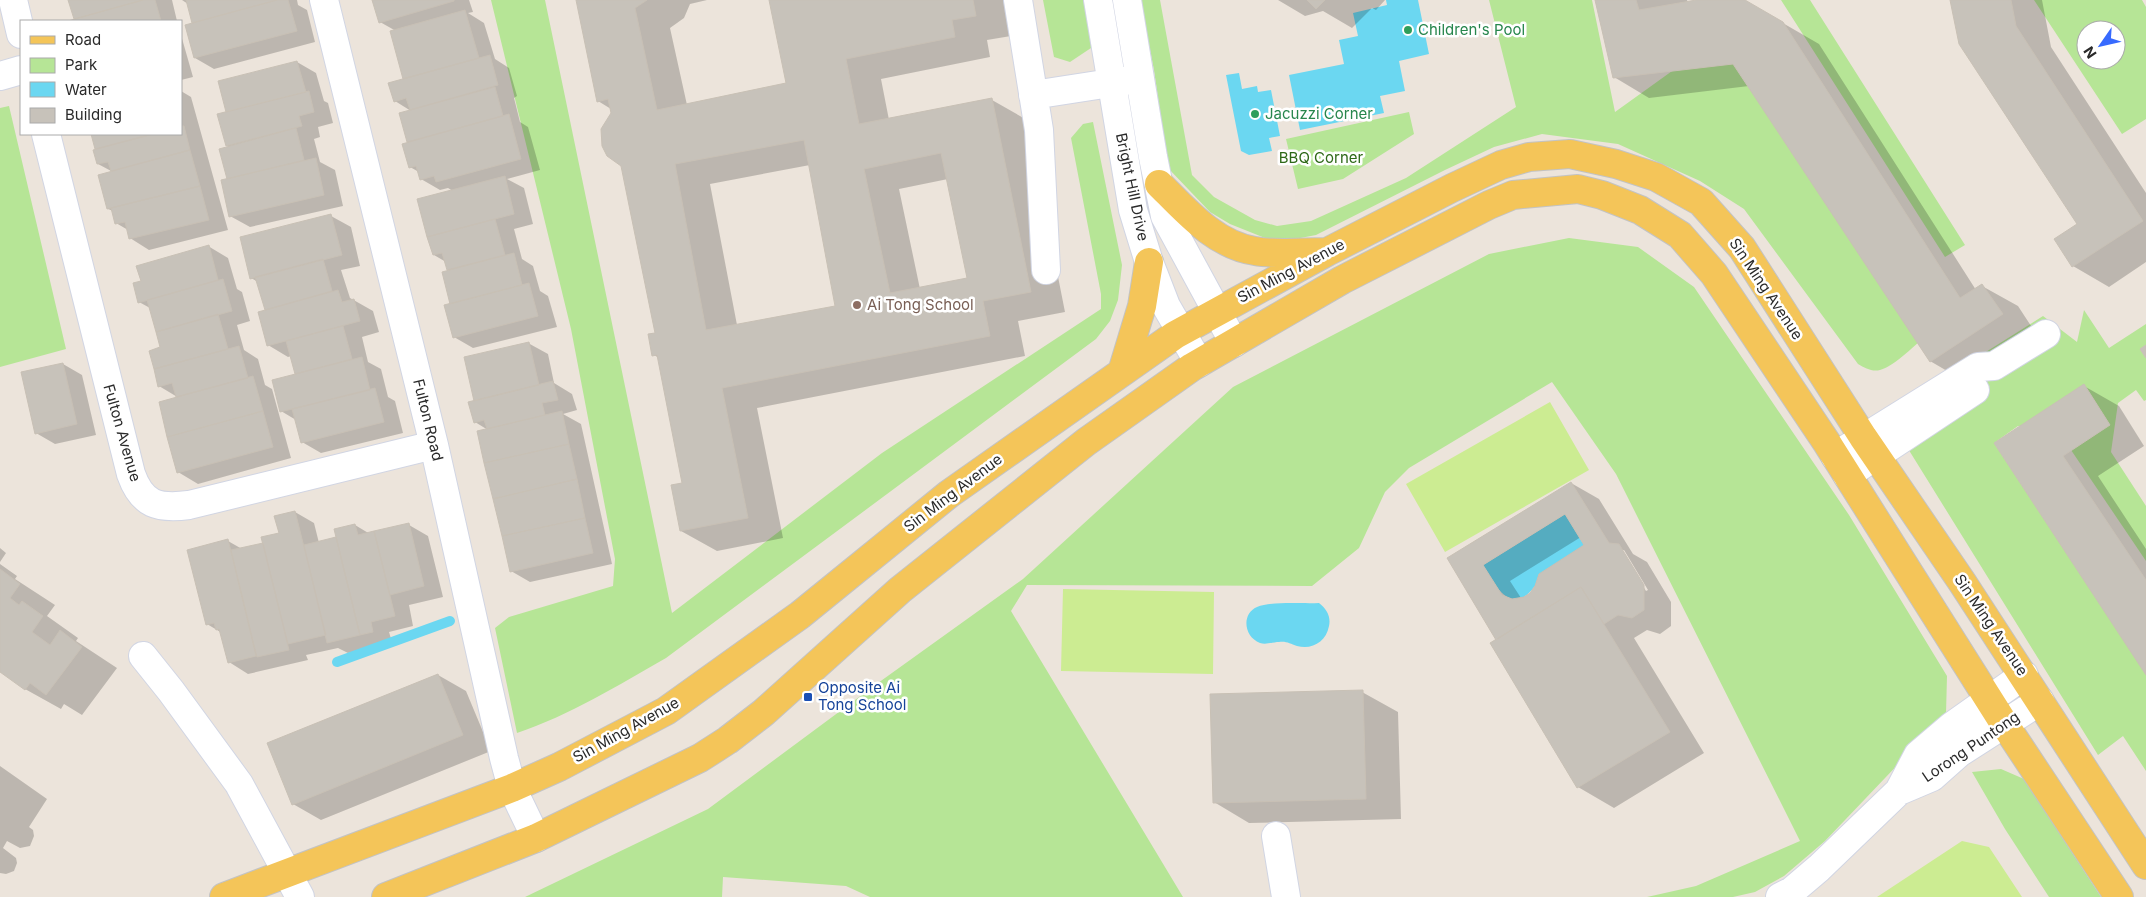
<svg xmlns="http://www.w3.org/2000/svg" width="2146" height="897" viewBox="0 0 2146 897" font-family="Inter,sans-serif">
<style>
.green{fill:#b6e596;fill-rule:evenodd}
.pitch{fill:#ccec92}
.water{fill:#6bd7f1}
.shadow{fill:#0003;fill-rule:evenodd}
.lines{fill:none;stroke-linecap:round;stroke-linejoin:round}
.stream{stroke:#6bd7f1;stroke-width:10}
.building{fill:#c7c2ba;stroke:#c8c0b5;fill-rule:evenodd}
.minor-casing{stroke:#d1d5e3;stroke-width:30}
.major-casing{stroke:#c3c3c3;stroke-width:30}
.minor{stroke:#fff;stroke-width:28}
.major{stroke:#f4c559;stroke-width:28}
.leisure-dot{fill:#2e9e5b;stroke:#fff;stroke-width:2}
.education-dot{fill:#8d6e63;stroke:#fff;stroke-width:2}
.transit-dot{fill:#1a4fb4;stroke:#fff;stroke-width:2}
.labels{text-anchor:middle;stroke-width:5;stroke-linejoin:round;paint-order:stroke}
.leisure-label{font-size:15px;fill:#27864d;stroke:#fff;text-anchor:start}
.park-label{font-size:15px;fill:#2e6918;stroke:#fff}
.street-label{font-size:15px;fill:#2a2a2a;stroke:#fff}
.education-label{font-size:15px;fill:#785e54;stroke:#fff;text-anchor:start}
.transit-label{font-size:15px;fill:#164399;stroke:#fff;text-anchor:start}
</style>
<rect width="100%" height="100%" fill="#ece4db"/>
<path class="green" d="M491,0H545L672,613L882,453L1101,309V294L1071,138L1083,124L1093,122L1122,265L1118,300L1110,321L1096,339L666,658C617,686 570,715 517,733L495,628L509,617L613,586L615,559L571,329Z
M1043,0H1096L1103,40L1070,62L1054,57Z
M1140,0H1160L1192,175L1214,197L1255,220L1277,226L1311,221L1406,178L1516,107L1489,0H1592L1615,112L1732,28L1929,333C1917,343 1895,366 1880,370C1872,372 1865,368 1858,364L1744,209L1700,181L1618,144L1542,134L1494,147L1445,170L1316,235L1295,239L1270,240L1230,224L1210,212L1168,168L1154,70Z
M1781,0H1810L1965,245L1945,257Z
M2034,0H2142L2146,7V119L2122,134ZM2086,30H2116V60H2086Z
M9,106L66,349L0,367V108Z
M1409,112L1414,134L1343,179L1298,189L1286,139Z
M1569,238L1638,247L1694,287L1849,515L1947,676L1946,714L1825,841L1784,876L1755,892L1733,897H1647L1696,886L1800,841L1616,474L1552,382L1409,468L1385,492L1359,548L1312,586L1027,585L1011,611L1183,897H870L846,886L723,877L722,897H525L708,809L878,683L1023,579L1233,387L1489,254Z
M2084,310L2109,348L2146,324V345L2140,349L2146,358V400L2144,401L2136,390L2118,403L2111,452L2146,506V561L2071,450L2109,425L2018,426L1994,443L2146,674V771L2123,736L2098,755L1902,439L1973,360L2043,316L2077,342Z
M2001,769L2024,779L2101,897H2049L2005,829L1972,772Z"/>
<path class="pitch" d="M1550,402L1589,470L1445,552L1406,484Z
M1063,589L1214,592L1213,674L1061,671Z
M1962,841L1989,847L2022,897H1877Z"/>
<path class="water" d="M1386,0H1418L1429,54L1399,61L1405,91L1380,96L1384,113L1300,130L1289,75L1344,64L1339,40L1358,36L1353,13L1387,5Z
M1239,73L1242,89L1257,86L1258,92L1271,90L1280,136L1269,138L1272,151L1249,155L1241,151L1226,75Z
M1565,514L1584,545L1535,586C1511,618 1495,585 1483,565Z
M1319,603C1327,609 1331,617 1329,626C1326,642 1312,650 1297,646C1290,644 1287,641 1279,642C1273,642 1266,645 1260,643C1244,637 1241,614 1257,607C1272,601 1303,604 1319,603Z"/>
<path class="shadow" d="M70,0H172L177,21H72L75,20Z
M182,0H297L298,5L307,10L315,42L214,69L195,58L194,24L188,4Z
M374,0H469L473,12L468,13L484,23L495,59L509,68L517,96L514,98L520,122L528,127L540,170L507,179L524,188L533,224L514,229L522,259L533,266L540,291L548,296L557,327L473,348L454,337L449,271L446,262L434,255L453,191L448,188L440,190L421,179L419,172L410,167L408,143L400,114L411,111L395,101L405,80L396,31L380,22Z
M577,0H707L690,4L684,18L670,28L687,105L788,84L770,0H1004L1011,36L987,40L990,57L881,79L889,120L992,100L1027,120L1065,312L1018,321L1025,356L757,408L783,538L717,551L681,531L684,484L659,358L654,355L656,334L611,109L598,101ZM810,165L837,307L737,325L710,184ZM948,179L969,279L920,289L899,189Z
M1278,0H1385L1376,10L1372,8L1352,28L1323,11L1305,16Z
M1598,0H1687L1688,3L1703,0H1743L1819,44L1976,290L1982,286L2018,306L2037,335L1966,382L1930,361L1749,86L1649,98L1614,77Z
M1952,0H2042L2051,47L2146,193V262L2109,287L2073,266L2078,225Z
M181,35L193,77L181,80Z
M297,62L316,73L324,101L328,103L333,123L318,127L320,137L314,139L320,162L335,170L343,206L250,227L230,216L228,147L219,115L228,113Z
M181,91L191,97L228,230L149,250L130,238L128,230L116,223L113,211L108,209L113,172L98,164L97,150L92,134H181Z
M331,216L351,227L360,266L341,270L350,298L373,311L379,332L362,337L368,362L381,369L388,397L395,401L403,433L321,453L302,442L296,420L281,411L296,375L291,356L288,357L268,345L266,311L258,282L251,278Z
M208,246L228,258L237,289L242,292L250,321L237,325L244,350L258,359L265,385L272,389L291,458L198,484L178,472L179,398L159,386L162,348L150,308L139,302L142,282Z
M528,343L548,354L554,383L572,394L577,410L563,414L581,424L612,564L530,582L511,571L488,430L475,422L476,402Z
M63,364L82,375L96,435L55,444L36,433Z
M2084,386L2119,406L2144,446L2098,476L2146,549V673L1996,443Z
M1571,483L1599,499L1633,554L1647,562L1671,602V626L1660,634L1647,630L1634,638L1704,753L1614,808L1578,787L1498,640L1448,558ZM1581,537L1586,546L1531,594L1521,598L1510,581ZM1621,550H1624L1648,590L1646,591Z
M295,512L314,523L319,543L337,538L355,525L370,534L409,525L428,536L443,597L409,605L413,626L389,632L392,642L348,653L338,648L306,655L308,660L248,674L229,662L222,633L207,624L228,541L242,549L265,544L280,534Z
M0,548L6,553L0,562Z
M0,564L17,576L15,579L55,605L47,616L78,638L76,641L117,668L82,715L64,704L61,709L25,689L0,671Z
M438,675L466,691L491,751L321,820L293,804Z
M1362,692L1398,712L1401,819L1249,823L1214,802Z
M0,766L47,799L29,827L33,830L34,836L30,846L20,848L7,841L3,848L16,858L17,863L14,871L6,874L0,873Z"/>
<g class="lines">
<path class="stream" d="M337,662L450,621"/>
</g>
<path class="building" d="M68,0H143L74,19Z
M143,0H155L161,21H68Z
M186,0H277L192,23Z
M277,0H288L297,31L194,58L185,25Z
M372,0H454V1L379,23Z
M576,0H647L635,8L657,110L786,83L769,0H973L976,16L952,20L955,37L846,59L859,124L992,98L1031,292L983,301L990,336L722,388L748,518L680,531L671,485L682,483L657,355L652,356L648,334L655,333L621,166L607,156L602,146L601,129L611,113L608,99L597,102ZM804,140L835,306L706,330L675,164ZM941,153L967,278L890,293L864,169Z
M1307,0H1325L1316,9Z
M1595,0H1636L1639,10L1696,0H1745L1783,22L1960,298L1982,284L2003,314L1930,362L1733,64L1613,78Z
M1950,0H2011L2016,26L2143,221L2072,267L2054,239L2077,224L1959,44Z
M465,10L479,58L403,79L390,31Z
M490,55L498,85L410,110L406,98L394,102L388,83Z
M297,61L306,92L226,112L218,81Z
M495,87L503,116L407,142L399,113Z
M309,91L314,112L299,116L302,126L226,146L217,114Z
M509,114L521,159L436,182L434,176L420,180L416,166L409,168L402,144Z
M181,126H184L190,150L111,171L108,162L97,164L93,150L153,134H181Z
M296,128L304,160L227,179L219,149Z
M91,134H153L95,149Z
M190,150L200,186L107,209L98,175Z
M316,158L324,195L229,217L221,180Z
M505,176L514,214L427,237L417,199Z
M200,186L209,220L129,239L125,222L115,224L111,208Z
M331,214L342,255L250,279L240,237Z
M495,219L505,255L447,270L442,253L433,255L427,237Z
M209,245L218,280L138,303L133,283L141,281L136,266Z
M514,253L522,285L450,304L442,272Z
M323,259L332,291L265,310L255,277Z
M223,279L232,311L156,332L147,300Z
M529,283L538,316L453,338L444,305Z
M338,290L342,302L354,299L360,321L267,346L258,312Z
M218,314L228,349L154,369L149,351L160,347L156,332Z
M343,326L352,359L295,374L286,341Z
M529,342L539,385L474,401L464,357Z
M2146,345V358L2140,349Z
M239,346L248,378L176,397L172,383L158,387L154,369Z
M362,357L370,390L280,412L272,380Z
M63,363L77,424L35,434L21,372Z
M253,376L263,411L167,437L159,402Z
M553,381L558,400L542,403L545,415L487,429L484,420L474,423L468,402Z
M2084,384L2110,425L2063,456L2146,580V675L1994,443Z
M375,388L384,422L301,443L292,409Z
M263,411L273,447L177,473L167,437Z
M562,411L569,444L484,463L477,431Z
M569,444L577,479L493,499L484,463Z
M577,479L585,518L502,536L493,499Z
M1571,482L1609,543L1619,544L1644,585V610L1632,618L1618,615L1604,624L1581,587L1496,640L1447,558ZM1565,514L1584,545L1539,574L1535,586L1530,593L1524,597L1512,599L1502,595L1483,565Z
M295,511L326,635L288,644L261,537L279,533L274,516Z
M585,518L593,553L510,572L502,536Z
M409,523L424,586L390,595L374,531Z
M355,524L358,535L374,531L395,616L371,622L373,632L360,635L334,529Z
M336,537L360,635L327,643L304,545Z
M228,539L256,656L228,663L219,629L216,630L214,623L206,625L187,550Z
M263,543L289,650L257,657L231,550Z
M0,569L20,584L10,598L19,605L22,601L43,616L32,632L50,645L60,630L82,647L46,695L30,683L25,690L0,672Z
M1581,587L1670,732L1577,788L1490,643Z
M438,674L463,735L292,805L267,743Z
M1363,690L1366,799L1213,803L1210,694Z"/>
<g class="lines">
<defs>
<path id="minor" d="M13,0L21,34
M324,0L434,445L504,758L512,788L536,838
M1018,0L1039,130L1046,270
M1098,0L1133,210L1149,262L1166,306L1199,363
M1127,0L1153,157L1165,216L1234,343
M0,76L21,70
M1033,95L1130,80
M46,134L131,474C142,505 158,509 189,505L434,445
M1835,456L1978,367L1994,366L2046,334
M1847,475L1975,390
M143,656L171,691L239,784L300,897
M1899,791L1932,777L1959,753L2040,701
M1276,836L1286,897
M1780,897L1792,891L1819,868L1899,791L1918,755L1952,726L2024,675"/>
<path id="major" d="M1159,184C1186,211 1215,245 1255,251C1277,255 1302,252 1324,252
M1122,372L1142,306L1149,262
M224,897L512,788L559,767L666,711L800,615L949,494L1175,335L1327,252L1452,188L1501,165L1529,157L1570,154L1616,164L1656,177L1701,202L1742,248L1863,437L1962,582L2146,865
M386,897L536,838L700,758L728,740L763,713L900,590L1086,442L1192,367L1342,280L1489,205L1513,195L1578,189L1602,195L1640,210L1680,235L1714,274L1827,443L2005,725L2119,897"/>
</defs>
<use href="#minor" class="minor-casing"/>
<use href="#major" class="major-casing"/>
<use href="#minor" class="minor"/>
<use href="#major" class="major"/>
</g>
<g class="leisure-dot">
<circle cx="1408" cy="30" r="5"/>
<circle cx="1255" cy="114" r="5"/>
</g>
<circle class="education-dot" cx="857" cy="305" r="5"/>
<rect class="transit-dot" x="803" y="692" width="10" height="10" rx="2.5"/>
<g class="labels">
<g class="leisure-label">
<text x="1418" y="35">Children's Pool</text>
<text x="1265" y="119">Jacuzzi Corner</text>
</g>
<g class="park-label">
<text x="1321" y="163">BBQ Corner</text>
</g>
<g class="street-label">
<text transform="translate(1132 187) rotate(78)" y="5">Bright Hill Drive</text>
<text transform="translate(1291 271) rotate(-28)" y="5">Sin Ming Avenue</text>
<text transform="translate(1766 289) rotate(56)" y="5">Sin Ming Avenue</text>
<text transform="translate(428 420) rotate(76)" y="5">Fulton Road</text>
<text transform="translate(122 433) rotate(74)" y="5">Fulton Avenue</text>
<text transform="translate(953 493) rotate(-37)" y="5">Sin Ming Avenue</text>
<text transform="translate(1991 625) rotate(56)" y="5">Sin Ming Avenue</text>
<text transform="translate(626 730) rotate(-29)" y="5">Sin Ming Avenue</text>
<text transform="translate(1971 747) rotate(-34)" y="5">Lorong Puntong</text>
</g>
<g class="education-label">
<text x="867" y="310">Ai Tong School</text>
</g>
<g class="transit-label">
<text x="818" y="693">Opposite Ai<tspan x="818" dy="17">Tong School</tspan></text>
</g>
</g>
<rect x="20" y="20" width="162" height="115" fill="#ffffff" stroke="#aaaaaa"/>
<rect x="30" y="36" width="25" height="8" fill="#f4c559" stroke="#aaaaaa"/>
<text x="65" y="45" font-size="15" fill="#2a2a2a">Road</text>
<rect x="30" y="58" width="25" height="15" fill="#b6e596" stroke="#aaaaaa"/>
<text x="65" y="70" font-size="15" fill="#2a2a2a">Park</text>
<rect x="30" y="82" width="25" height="15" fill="#6bd7f1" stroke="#aaaaaa"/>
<text x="65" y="95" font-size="15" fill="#2a2a2a">Water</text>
<rect x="30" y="108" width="25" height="15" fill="#c7c2ba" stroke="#aaaaaa"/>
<text x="65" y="120" font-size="15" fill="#2a2a2a">Building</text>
<g transform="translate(2101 45) rotate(236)"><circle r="24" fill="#ffffff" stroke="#aaaaaa"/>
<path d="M0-4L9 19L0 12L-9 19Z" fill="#376afe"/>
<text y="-8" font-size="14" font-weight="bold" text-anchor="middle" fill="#2a2a2a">N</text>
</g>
</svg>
